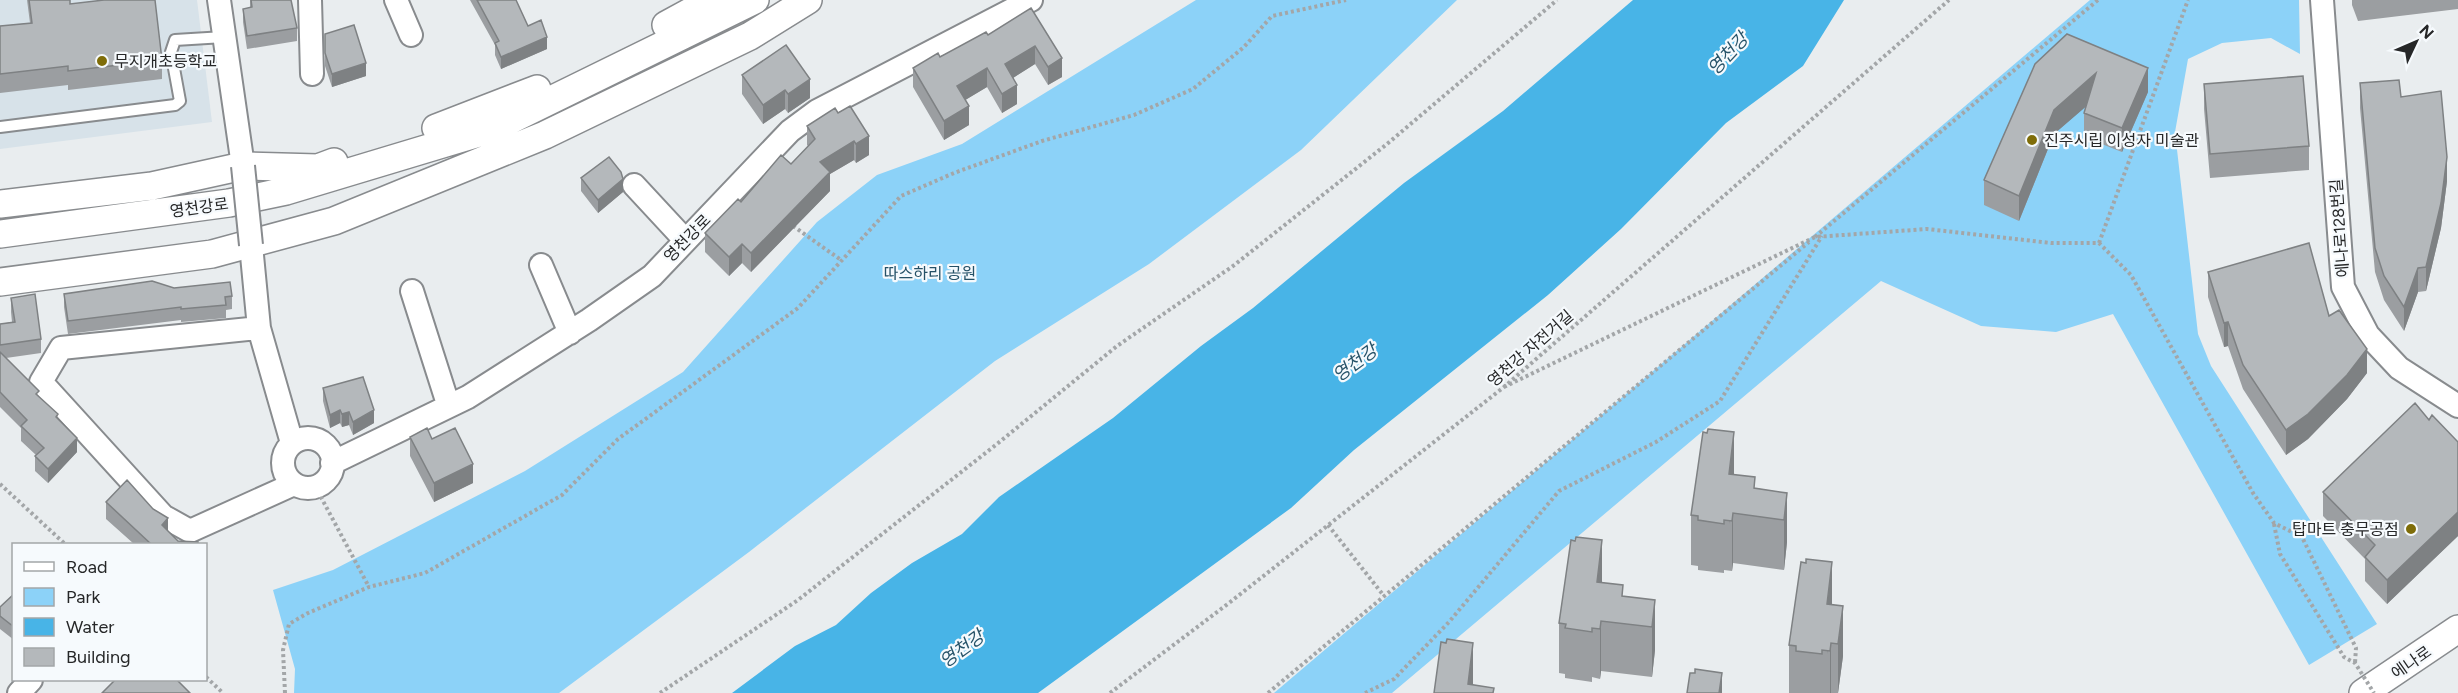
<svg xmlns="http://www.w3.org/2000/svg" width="2458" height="693" viewBox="0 0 2458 693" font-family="Figtree,'Noto Sans KR',sans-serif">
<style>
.built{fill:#d7e2e9}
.green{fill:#8cd2f8}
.water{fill:#48b4e7}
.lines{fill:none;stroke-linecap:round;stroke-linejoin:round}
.service-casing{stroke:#888b8e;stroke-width:14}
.minor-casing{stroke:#888b8e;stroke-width:26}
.tertiary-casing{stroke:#888b8e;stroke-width:30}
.path{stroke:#a3a6a8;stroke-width:4;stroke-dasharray:3 3;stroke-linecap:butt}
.service{stroke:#fff;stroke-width:10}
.minor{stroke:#fff;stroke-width:22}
.tertiary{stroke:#fff;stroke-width:27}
.minor-bridge-casing{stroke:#888b8e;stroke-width:26;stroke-linecap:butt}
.path-bridge{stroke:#a3a6a8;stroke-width:4;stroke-dasharray:3 3;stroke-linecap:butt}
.minor-bridge{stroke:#fff;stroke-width:22}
.wall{fill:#9b9ea1}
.shaded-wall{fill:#7e8183}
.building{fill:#b4b8bb;stroke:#7e8183;stroke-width:1.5}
.poi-dot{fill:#7f6d09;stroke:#f6fafd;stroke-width:2}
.labels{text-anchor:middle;stroke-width:4.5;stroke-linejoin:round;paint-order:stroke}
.poi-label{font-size:16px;fill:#262728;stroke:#f6fafd;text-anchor:start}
.street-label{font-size:16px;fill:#262728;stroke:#f6fafd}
.park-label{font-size:16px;fill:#255167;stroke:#f6fafd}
.water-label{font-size:18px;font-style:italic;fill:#28546a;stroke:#f6fafd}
</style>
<rect width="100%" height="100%" fill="#e9edef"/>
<path class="built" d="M0,0H197L212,122L0,149Z"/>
<path class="green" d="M1196,0H1457L1301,150L1149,264L995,361L749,552L559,693H294L295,669L273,590L333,570L525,471L683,372L817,222L877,175L962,144Z
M2090,0H2299L2300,54L2271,38L2222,43L2188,59L2175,132L2198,334L2211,366L2377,624L2309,665L2113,314L2056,332L1981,326L1881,281L1392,693H1274Z"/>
<path class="water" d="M1633,0H1844L1803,66L1726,123L1621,229L1548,295L1354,450L1291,508L1038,693H732L795,646L836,625L871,593L912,563L962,534L999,497L1113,418L1201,346L1253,308L1404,183L1503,111Z"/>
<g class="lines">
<defs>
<path id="service" d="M0,127L175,105L180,101L171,52L175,40L224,37"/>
<path id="minor" d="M219,0L243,166
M310,0L312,74
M396,0L411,35
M2322,0L2343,287L2368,335L2399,368L2458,406
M634,185L685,240
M251,245L259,328L292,443
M541,265L570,333
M412,291L448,404
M259,328L61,348L41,382L163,516L190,531L294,484
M283 463a25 25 0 1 1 50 0a25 25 0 1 1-50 0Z
M332,463L468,397L589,320L652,276L790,131L817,111L1031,0
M19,693L31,680"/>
<path id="tertiary" d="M666,25L712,0
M436,128L537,89
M0,204L152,186L243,166L318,168L334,162
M0,234L229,203L286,191L492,129L755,0
M0,282L212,254L334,221L545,135L750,36L808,0
M2363,693L2458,629"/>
</defs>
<use href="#service" class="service-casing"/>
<use href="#minor" class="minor-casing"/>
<use href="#tertiary" class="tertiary-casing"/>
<path class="path" d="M793,226L841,260
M1815,237L2098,0
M2099,243L2188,0
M1504,387L1815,237L1927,229L2051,243H2099L2131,275L2253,493L2274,523L2302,537L2356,648L2355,663
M0,484L65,544
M315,486L369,587
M2274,524L2280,554L2318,615
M1328,525L1384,596
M206,677L223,693
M285,693L283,650L289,624L308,613L369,587L425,573L562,495L618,439L798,308L901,196L954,173L1042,141L1134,115L1193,89L1244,47L1272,16L1346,0
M660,693L798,600L997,444L1117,346L1233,266L1387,144L1557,0
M1110,693L1229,603L1504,387L1949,0
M1268,693L1809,242
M1365,693L1394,679L1449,622L1559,491L1656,442L1720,401L1822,236"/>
<use href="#service" class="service"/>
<use href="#minor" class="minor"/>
<use href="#tertiary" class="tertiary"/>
<defs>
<path id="minor-bridge" d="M243,166L251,245"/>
</defs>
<use href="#minor-bridge" class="minor-bridge-casing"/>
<path class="path-bridge" d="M2318,615L2344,657L2355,663L2374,693"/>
<use href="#minor-bridge" class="minor-bridge"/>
</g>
<path class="wall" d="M27,0H70V4L162,60V79L68,90V85L0,93V26L30,23Z
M250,0H284L297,28V41L247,49L243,22V9L250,8Z
M470,0H516L528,26L547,49L501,69L495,55V45Z
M2352,0H2458V9L2358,21L2352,5Z
M1031,8L1062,77L1048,85L1035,64L1013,78L1017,104L1002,113L987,87L965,100L969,125L944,140L913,87V68L988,35Z
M325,34L366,76L332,87L325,66Z
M2035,64L2148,92L2122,152L2084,137V113L2086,106L2054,134L2019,221L1984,205V180Z
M742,75L810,98L788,113L785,109L763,124L742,94Z
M2360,83L2401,97L2447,181L2441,228L2426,291L2418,292L2404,331L2384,300L2375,272L2360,108Z
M2204,84L2309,146V170L2210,178L2204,109Z
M835,108L869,155L856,163L854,160L830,174V191L751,272L742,263L729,276L705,252V233L741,202L791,164L808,146L807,145V126Z
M581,178L623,192L598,213L581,191Z
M2208,272L2329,316L2367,373L2347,399L2308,439L2286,455L2243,389L2228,346L2224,347L2208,297Z
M174,288L232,296V309L226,310V318L181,322V320L68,334L64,307V294Z
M11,298L41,339V353L6,358L58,420L77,452L48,483L35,471V456L36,455L21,441V428L0,407V324L12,322L11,312Z
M323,388L374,423L353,435L349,425L342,427L340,423L330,428L323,401Z
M2429,420L2458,442V536L2387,604L2365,581V559L2323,516V492Z
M410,437L432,439L473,483L434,502L410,456Z
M1734,475L1755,488L1787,493V542L1784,570L1733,563L1732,571L1724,570V573L1698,570V566L1691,565V515Z
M106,502L168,531L178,541L198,544H134L106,519Z
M1602,583L1623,596L1655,600V650L1652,677L1601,671L1600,679L1592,677V682L1565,678V674L1559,673V623Z
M14,594V640L0,629V607Z
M1832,604L1843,656L1838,693H1789V645Z"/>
<path class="shaded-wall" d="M547,37V49L501,69V57Z
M1035,46V64L1005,83V64Z
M1062,58V77L1048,85V67Z
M366,63V76L332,87V74Z
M987,68V87L957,105V86Z
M2148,68V92L2122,152V128Z
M2096,73V98L2054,134L2019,221V196L2054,110Z
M810,79V98L788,113V94Z
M1017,85V104L1002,113V94Z
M785,90V109L763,124V105Z
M969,106V125L944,140V121Z
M869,136V155L856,163V144Z
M854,141V160L830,174V191L751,272V253L820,162Z
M2447,157V181L2441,228L2426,291V267Z
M623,179V192L598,213V200Z
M742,244V263L729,276V257Z
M2418,268V292L2404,331V307Z
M2228,322V346L2224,347V323Z
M2367,349V373L2347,399L2308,439L2286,455V430Z
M340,410V423L330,428V415Z
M374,410V423L353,435V422Z
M349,412V425L342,427V414Z
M1734,432V482L1729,524V474Z
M77,438V452L48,483V469Z
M473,464V483L434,502V483Z
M1787,493V542L1784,570V520Z
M2458,512V536L2387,604V580Z
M1733,513V563L1732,571V521Z
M168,518V534L162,525Z
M1602,540V590L1597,582Z
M1832,562V612L1827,654V604Z
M1655,600V650L1652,677V627Z
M1843,606V656L1838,693V644Z
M1601,621V671L1600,679V629Z
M1473,643V693L1468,684Z
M1831,643V693H1830V651Z
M1722,673V693H1719Z"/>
<path class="building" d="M29,0H70V4L104,0H155L162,60L68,71V66L0,74V26L32,23Z
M251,0H291L297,28L247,36L243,9L252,7Z
M477,0H516L528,26L541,20L547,37L501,57L495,43L499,41Z
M1031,8L1062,58L1048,67L1035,46L1005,64L1017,85L1002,94L987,68L957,86L969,106L944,121L913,68L938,53L940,57L986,32L988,35Z
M354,25L366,63L332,74L325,53V34Z
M2067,34L2148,68L2122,128L2084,113L2096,73L2054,110L2019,196L1984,180L2035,64Z
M786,45L810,79L788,94L785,90L763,105L742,75Z
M2303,76L2309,146L2210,154L2204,84Z
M2399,80L2401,97L2441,91L2447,157L2441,203L2426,267L2418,268L2404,307L2384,276L2375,248L2360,83Z
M850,106L869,136L856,144L854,141L820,162L830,172L751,253L742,244L729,257L705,233L738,199L741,202L781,155L791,164L815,139L807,126L835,108L838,113Z
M609,157L621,172L623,179L598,200L581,178Z
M2309,243L2329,316L2339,310L2367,349L2347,375L2308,414L2286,430L2243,365L2228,322L2224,323L2208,272Z
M152,281L174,288L230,282L232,296L225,297L226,305L181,309V307L68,321L64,294Z
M35,294L41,339L0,345V324L15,322L11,298Z
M0,352L39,391L36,394L58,414L56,417L77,438L48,469L35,456L44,448L21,426L27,420L0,392Z
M363,377L374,410L353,422L349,412L342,414L340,410L330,415L323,388Z
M2415,403L2429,420L2432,415L2458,442V512L2387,580L2365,557L2375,545L2323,492Z
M427,428L432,439L455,428L473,464L434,483L410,437Z
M1708,429L1734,432L1729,474L1755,477L1754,488L1787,493L1784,520L1733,513L1732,521L1724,520V524L1698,520V516L1691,515L1703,432L1707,433Z
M127,480L153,509L168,518L162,525L178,541L198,542V544H151L106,502Z
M1576,537L1602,540L1597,582L1623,585L1622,596L1655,600L1652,627L1601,621L1600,629L1592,628V632L1565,628L1566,624L1559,623L1571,540L1575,541Z
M1806,559L1832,562L1827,604L1843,606L1838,644L1831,643L1830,651L1822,650V654L1796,651V646L1789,645L1801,562L1806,563Z
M14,594V627L0,616V607Z
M1447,639L1473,643L1468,684L1494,688L1493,693H1434L1441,642L1446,643Z
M1695,669L1722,673L1719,693H1687L1690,673H1695Z
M115,680H177L190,693H102Z"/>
<g class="poi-dot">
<circle cx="102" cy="61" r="6"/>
<circle cx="2032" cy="140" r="6"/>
<circle cx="2411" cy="529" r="6"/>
</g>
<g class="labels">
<g class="poi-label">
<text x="114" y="67">무지개초등학교</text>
<text x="2044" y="146">진주시립 이성자 미술관</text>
<text x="2399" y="535" text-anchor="end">탑마트 충무공점</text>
</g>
<g class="street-label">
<text transform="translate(199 207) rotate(-8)" y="6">영천강로</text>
<text transform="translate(2339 228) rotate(-94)" y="6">에나로128번길</text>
<text transform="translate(687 238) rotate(-46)" y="6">영천강로</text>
<text transform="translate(1530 348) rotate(-41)" y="6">영천강 자전거길</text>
<text transform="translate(2411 662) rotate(-35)" y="6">에나로</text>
</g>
<g class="park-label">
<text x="930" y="279">따스하리 공원</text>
</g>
<g class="water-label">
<text transform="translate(1728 54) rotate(-47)" y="6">영천강</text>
<text transform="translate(1355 363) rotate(-36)" y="6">영천강</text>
<text transform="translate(962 649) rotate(-36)" y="6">영천강</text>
</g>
</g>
<rect x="12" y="543" width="195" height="138" fill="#f6fafd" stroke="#a3a6a8" stroke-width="1.5"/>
<rect x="24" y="562" width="30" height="9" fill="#ffffff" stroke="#a3a6a8" stroke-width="1.5"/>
<text x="66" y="573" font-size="18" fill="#262728">Road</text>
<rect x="24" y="588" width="30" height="18" fill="#8cd2f8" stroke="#a3a6a8" stroke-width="1.5"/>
<text x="66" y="603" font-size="18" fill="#262728">Park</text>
<rect x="24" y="618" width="30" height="18" fill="#48b4e7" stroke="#a3a6a8" stroke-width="1.5"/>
<text x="66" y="633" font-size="18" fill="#262728">Water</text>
<rect x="24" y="648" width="30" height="18" fill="#b4b8bb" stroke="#a3a6a8" stroke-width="1.5"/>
<text x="66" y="663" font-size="18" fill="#262728">Building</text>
<g transform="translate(2416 42) rotate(46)" stroke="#f6fafd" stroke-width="4.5" paint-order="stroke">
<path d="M0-4.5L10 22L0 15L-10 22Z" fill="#262728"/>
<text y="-9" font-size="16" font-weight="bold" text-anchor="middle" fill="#262728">N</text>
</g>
</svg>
